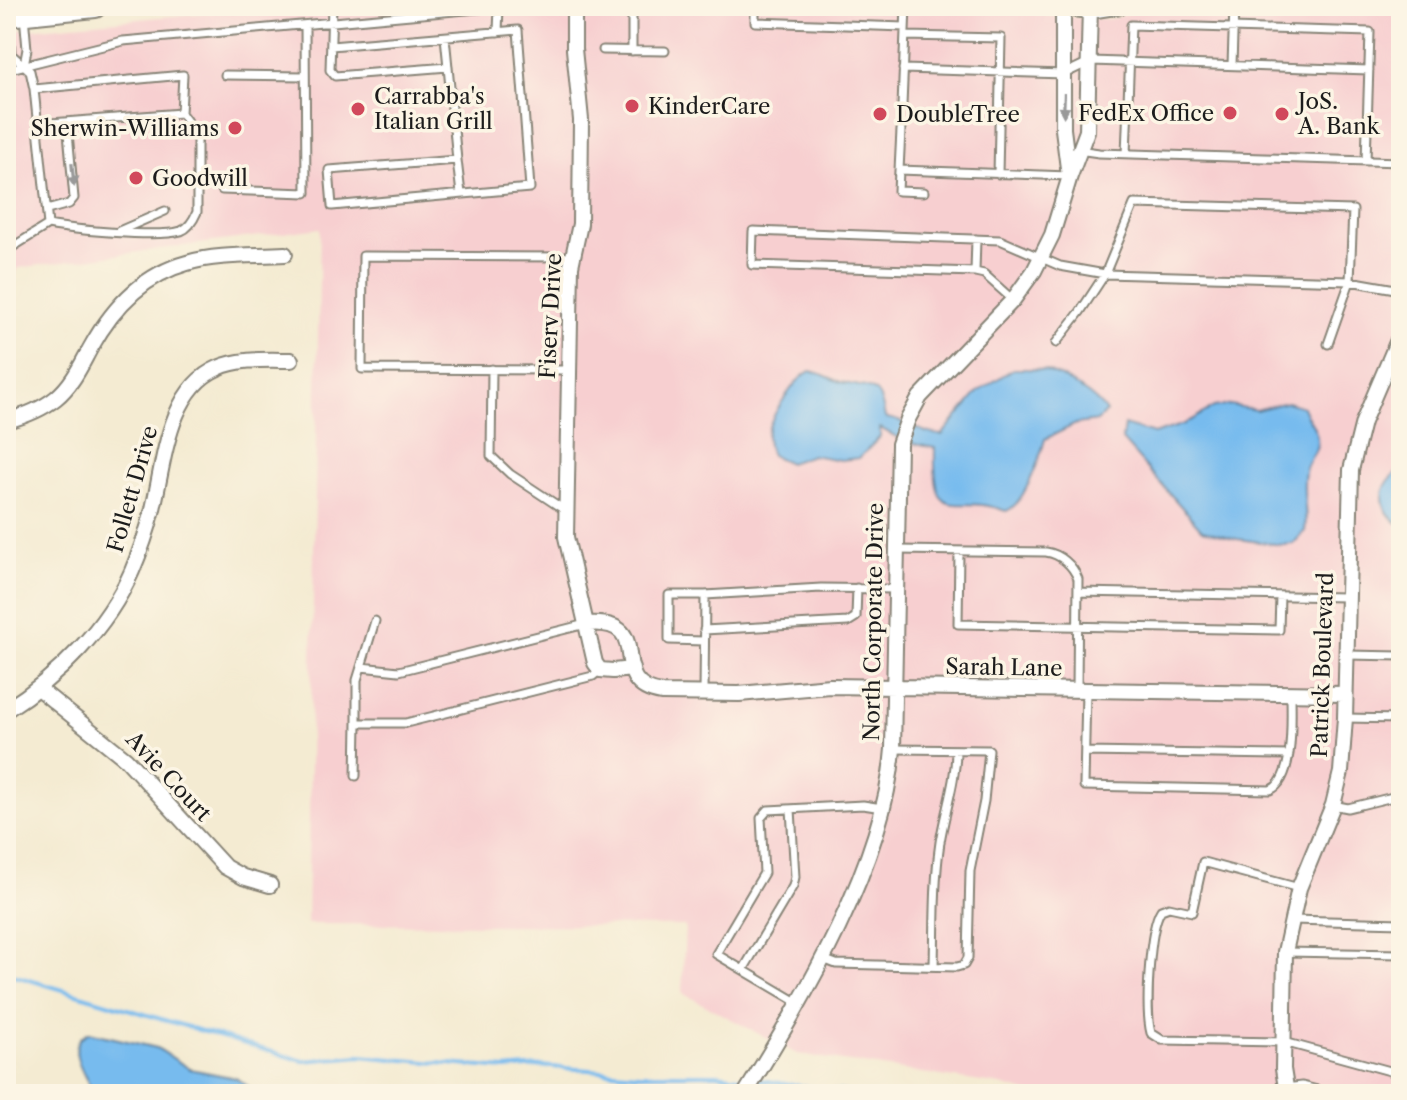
<svg xmlns="http://www.w3.org/2000/svg" width="1407" height="1100" viewBox="0 0 1407 1100" font-family="'Libre Caslon Text',serif">
<style>
.built{fill:#f7cfd0}
.water{fill:#7be;stroke:#4a6c85;stroke-width:2}
.lines{fill:none;stroke-linecap:round;stroke-linejoin:round}
.stream{stroke:#7be;stroke-width:4}
.lane-casing{stroke:#888477;stroke-width:11}
.street-casing{stroke:#888477;stroke-width:18}
.primary-casing{stroke:#888477;stroke-width:26}
.lane{stroke:#fff;stroke-width:7}
.street{stroke:#fff;stroke-width:14}
.primary{stroke:#fff;stroke-width:22}
.oneway{fill:#999}
.poi-dot{fill:#d1495b;stroke:#fcf5e5;stroke-width:3}
.labels{text-anchor:middle;stroke-width:7;stroke-linejoin:round;paint-order:stroke}
.poi-label{font-size:22px;fill:#1c1c1c;stroke:#fcf5e5;text-anchor:start}
.street-label{font-size:22px;fill:#1c1c1c;stroke:#fcf5e5}
</style>
<rect width="100%" height="100%" fill="#fcf5e5"/>
<filter id="ink" filterUnits="userSpaceOnUse"><feTurbulence type="fractalNoise" baseFrequency=".0125" numOctaves="2"/><feDisplacementMap in="SourceGraphic" scale="16" xChannelSelector="R" yChannelSelector="G"/><feConvolveMatrix kernelMatrix="1 2 1 2 8 2 1 2 1" color-interpolation-filters="sRGB"/></filter>
<filter id="wash" filterUnits="userSpaceOnUse"><feTurbulence type="fractalNoise" baseFrequency=".006" numOctaves="4" result="noise"/><feDisplacementMap in="SourceGraphic" scale="32" xChannelSelector="R" yChannelSelector="G"/><feGaussianBlur stdDeviation="1.8" result="paint"/><feColorMatrix in="noise" values="0 0 0 0 0 0 0 0 0 0 0 0 0 0 0 0 0 1.4 0 .05"/><feComposite in="paint" operator="in"/></filter>
<g filter="url(#wash)">
<rect width="100%" height="100%" fill="#f4ebd2"/>
<path class="built" d="M283,6H559L558,19L714,6H1003L1046,16L1110,19L1156,6H1401V1094H1033L1001,1085L797,1054L682,993L685,926L307,924L320,228L18,268L6,307V31Z"/>
<path class="water" d="M1013,369C1024,369 1036,368 1046,371C1063,376 1097,397 1106,412L1097,421L1076,424L1045,439C1040,458 1024,505 1006,511C955,490 933,533 935,448L906,442L880,428V437L859,458L840,460L812,455L789,463L771,455C768,448 767,443 767,435C769,419 795,377 811,371C822,373 831,379 841,382C870,390 880,382 885,418C905,419 922,435 942,435L979,391Z
M1287,402L1303,407C1306,418 1316,426 1317,437C1319,455 1307,457 1305,472C1301,491 1308,512 1305,531L1293,544L1283,545L1237,539L1202,530L1122,440L1124,425L1154,434L1184,424L1214,407L1230,405L1256,410Z
M1401,469V526C1378,509 1376,487 1401,469Z
M89,1032L157,1048L190,1069L236,1078L259,1094H94C85,1075 62,1046 89,1032Z"/>
<g class="lines">
<path class="stream" d="M6,973L303,1061L360,1056L505,1069L539,1066L639,1074H717L857,1094"/>
</g>
</g>
<g filter="url(#ink)">
<g class="lines">
<defs>
<path id="lane" d="M632,6V51
M755,6V22L905,27
M9,16L11,54L30,71L34,89L48,225C75,230 157,238 181,231C189,228 194,219 197,212V135L181,113L183,75L34,89
M498,32L499,7
M905,36L1001,38L998,174
M445,37L448,67
M331,46L518,30L530,188L332,206L329,170L457,160L448,67L335,76L330,70L332,6
M603,50L665,51
M24,65L27,49L24,15
M1232,65L1234,6
M903,69L1064,74L1091,61L1369,70
M6,70L123,41L499,7L574,9
M225,75L304,76
M902,106L906,6
M38,124L181,113
M901,130L898,191L924,192
M1078,150L1099,153L1401,162
M1126,154L1131,25L1370,32L1366,161
M457,160L461,194
M899,170L1069,176
M222,190L306,193L305,25
M47,210L69,204L74,198L67,122
M119,231L165,211
M6,251L48,225
M975,272L976,239
M1013,300L984,274L975,272L752,265L753,231L1000,240L1060,266L1105,274L1350,281L1401,290
M1056,343L1080,312L1105,274L1134,204L1353,210L1350,281L1328,344
M492,369L491,456L510,474L566,511
M1386,369H1401
M569,370L362,369L363,256L573,257
M897,550L1046,552C1060,554 1073,565 1078,579L1077,690
M959,551L958,624L1279,630L1280,596
M1078,592L1346,597
M586,624L399,671L361,667L357,680V723H406L593,676L600,670
M704,630L848,622L856,617L857,588
M704,641L669,640V595H705L821,588L896,589
M1347,655L1401,656
M361,667L375,621
M1086,690L1084,786L1270,790C1295,781 1291,717 1291,694
M704,693L705,595
M1345,718L1401,719
M1085,752L1288,755
M356,776L357,723
M1333,805L1348,808L1401,795
M1299,888L1203,862L1192,912L1169,907L1161,910C1149,928 1145,1011 1151,1033L1162,1040L1284,1042L1401,1074
M1292,920L1401,923
M1285,952L1401,954
M823,959L836,964L957,967L964,965L968,958L970,871L984,801L989,750L893,749
M934,966C935,925 934,883 940,842C945,811 956,781 956,750
M743,970L793,886L795,877L791,809
M799,1003L716,954L764,873L761,818L768,810L863,805L882,808
M1285,1088L1302,1086L1333,1094"/>
<path id="street" d="M574,6V49L581,120L580,224L571,266L566,537L595,663L600,670L613,671L632,669
M1048,6L1090,11L1121,6
M1063,6V129L1069,176
M574,9L608,6
M6,421C25,416 41,410 56,398C73,384 81,365 91,347C112,309 143,275 187,263C218,254 253,256 285,254
M586,624C660,618 601,684 662,693L739,694L830,686L1345,694
M39,689L126,759L225,867L243,877L270,885
M6,710C58,677 107,628 132,571C140,552 147,533 152,513C164,466 167,390 218,368C239,358 268,360 291,360
M745,1094C805,996 884,864 893,749L899,444L908,419L920,397L1013,300L1034,271L1052,235L1070,176L1087,131L1090,6
M1287,1094L1283,1069L1285,952L1299,888L1333,805L1341,772L1345,718L1351,470L1363,422L1401,333"/>
<path id="primary" d="M6,15L95,6"/>
</defs>
<use href="#lane" class="lane-casing"/>
<use href="#street" class="street-casing"/>
<use href="#primary" class="primary-casing"/>
<use href="#lane" class="lane"/>
<use href="#street" class="street"/>
<use href="#primary" class="primary"/>
</g>
<defs><path id="oneway-solid" d="M-6-.8H1V-3.2L6.5 0L1 3.2V.8H-6Z" transform="scale(2)"/></defs>
<g class="oneway">
<use href="#oneway-solid" transform="translate(1064 105) rotate(92)"/>
<use href="#oneway-solid" transform="translate(73 175) rotate(84)"/>
</g>
</g>
<g class="poi-dot">
<circle cx="632" cy="106" r="8"/>
<circle cx="358" cy="109" r="8"/>
<circle cx="1230" cy="113" r="8"/>
<circle cx="880" cy="114" r="8"/>
<circle cx="1282" cy="114" r="8"/>
<circle cx="235" cy="128" r="8"/>
<circle cx="136" cy="178" r="8"/>
</g>
<g class="labels">
<g class="poi-label">
<text x="374" y="104">Carrabba's<tspan x="374" dy="25">Italian Grill</tspan></text>
<text x="1298" y="109">JoS.<tspan x="1298" dy="25">A. Bank</tspan></text>
<text x="648" y="114">KinderCare</text>
<text x="1214" y="121" text-anchor="end">FedEx Office</text>
<text x="896" y="122">DoubleTree</text>
<text x="219" y="136" text-anchor="end">Sherwin-Williams</text>
<text x="152" y="186">Goodwill</text>
</g>
<g class="street-label">
<text transform="translate(550 316) rotate(-87)" y="8">Fiserv Drive</text>
<text transform="translate(132 489) rotate(-74)" y="8">Follett Drive</text>
<text transform="translate(873 622) rotate(-89)" y="8">North Corporate Drive</text>
<text transform="translate(1322 665) rotate(-88)" y="8">Patrick Boulevard</text>
<text transform="translate(1004 667) rotate(1)" y="8">Sarah Lane</text>
<text transform="translate(169 776) rotate(47)" y="8">Avie Court</text>
</g>
</g>
<rect width="1407" height="1100" fill="none" stroke="#fcf5e5" stroke-width="32"/>
</svg>
